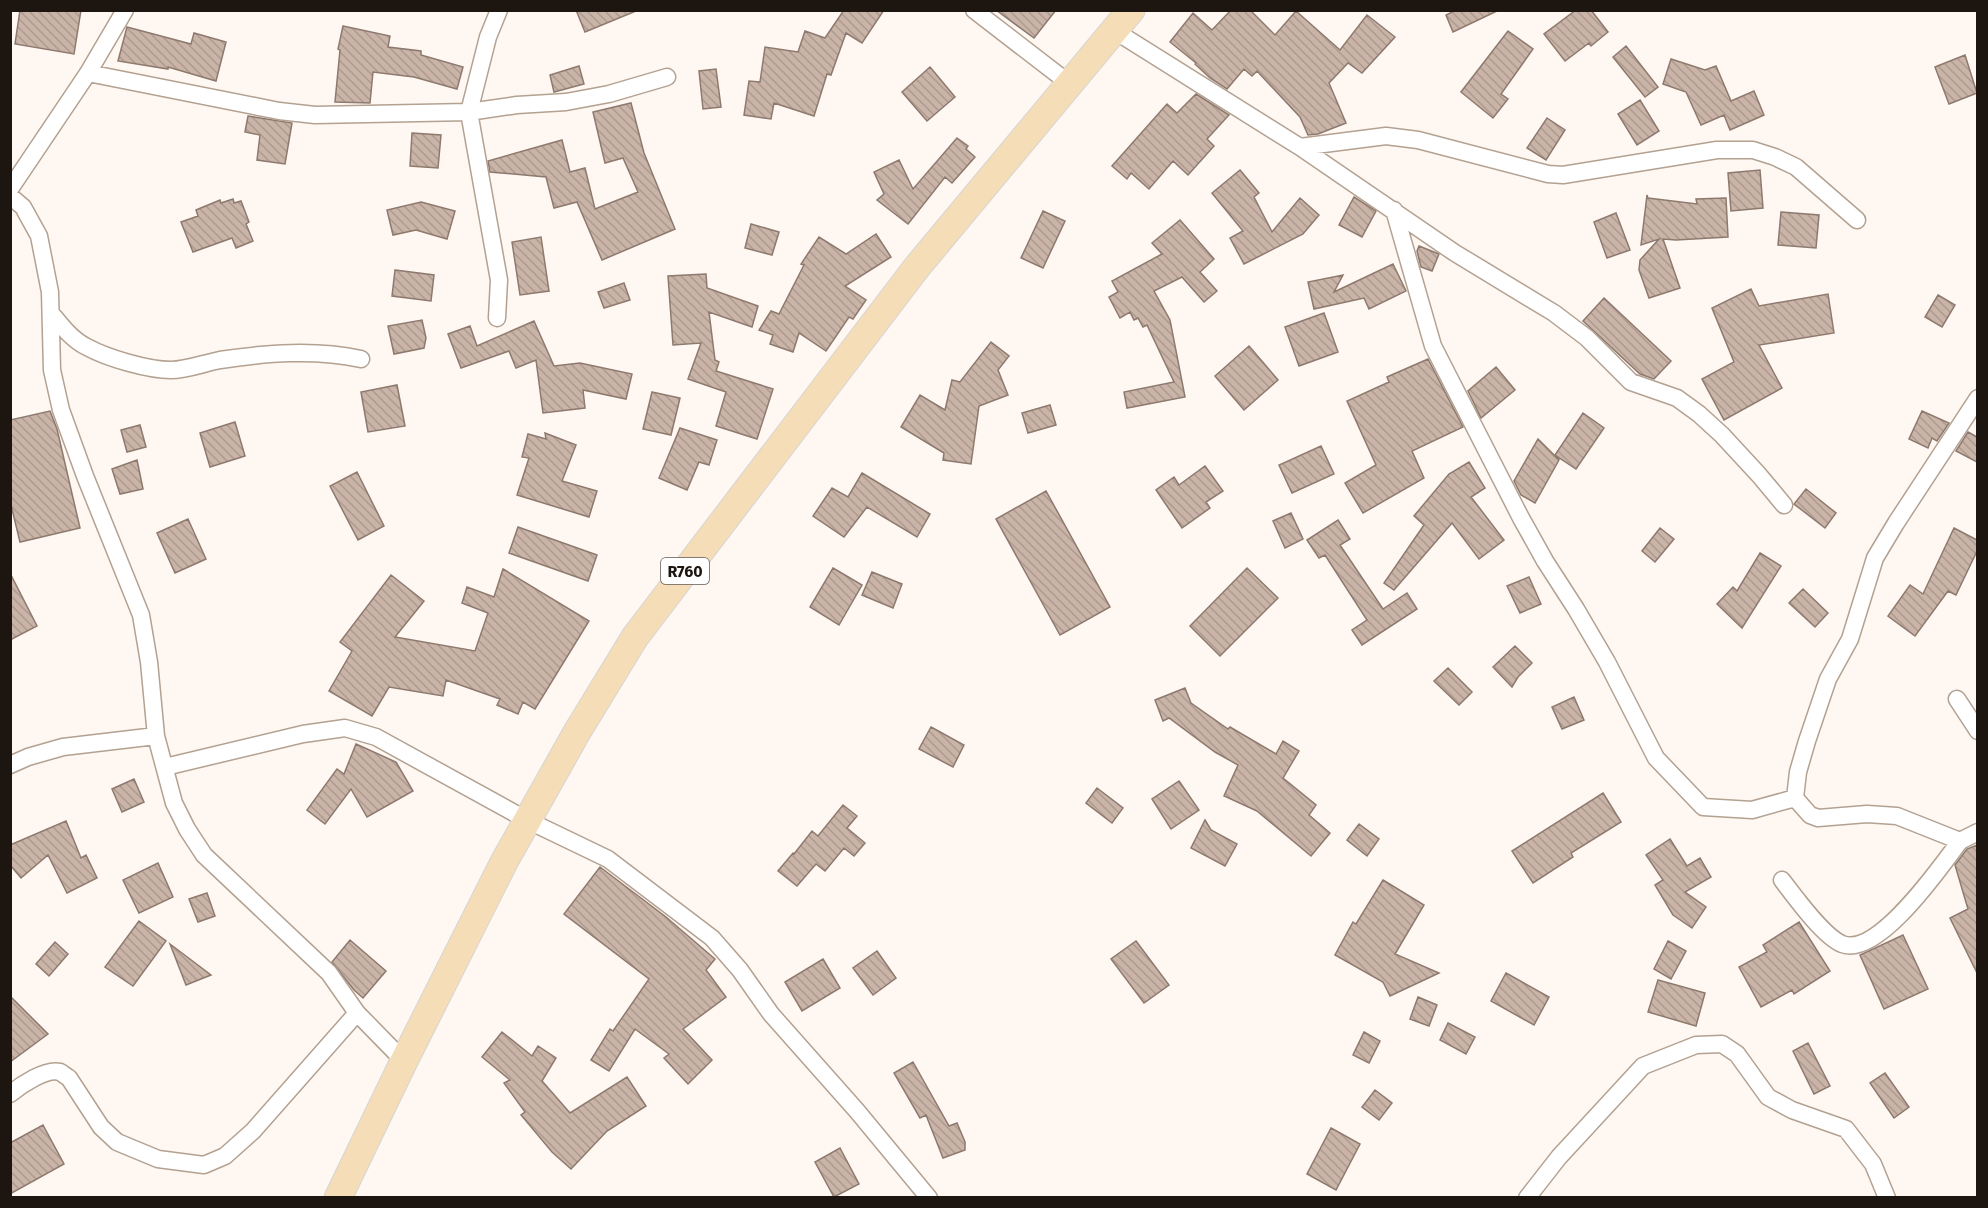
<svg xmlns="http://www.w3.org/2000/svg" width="1988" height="1208" viewBox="0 0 1988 1208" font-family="'Fira Sans',sans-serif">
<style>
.building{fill:url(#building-back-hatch);stroke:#8d796e;stroke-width:1.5}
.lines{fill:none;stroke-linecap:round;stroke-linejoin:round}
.street-casing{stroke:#b3a191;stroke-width:19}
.primary-casing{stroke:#d6d5d4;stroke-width:29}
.street{stroke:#fff;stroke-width:16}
.primary{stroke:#f5ddb8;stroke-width:27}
.labels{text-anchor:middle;stroke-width:6;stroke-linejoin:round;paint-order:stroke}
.shield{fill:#fff;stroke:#605b58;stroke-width:1.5}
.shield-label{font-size:16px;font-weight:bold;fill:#1c1510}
</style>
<defs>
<pattern id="building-back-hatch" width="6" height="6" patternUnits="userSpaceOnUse" patternTransform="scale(1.5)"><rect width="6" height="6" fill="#cab4a8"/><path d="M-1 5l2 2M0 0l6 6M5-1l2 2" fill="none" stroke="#ad9a90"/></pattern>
</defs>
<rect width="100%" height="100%" fill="#fff7f1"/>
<path class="building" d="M20,10H81L74,54L15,44Z
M576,10H636V11L585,32Z
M844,10H884L862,43L846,33L831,75L827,74L814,116L774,103L771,119L744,115L749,81L760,82L765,47L798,52L805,31L825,38Z
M996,10H1056L1034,38Z
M1231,10H1250L1275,35L1296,11L1340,50L1367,15L1395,37L1362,73L1348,63L1329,83L1346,123L1318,134L1308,135L1300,117L1257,71L1252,76L1244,69L1227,89L1210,78L1195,64L1196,63L1170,42L1193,13L1212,30Z
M1456,10H1499L1453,32L1446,15Z
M1576,10H1591L1608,32L1591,46L1589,43L1565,61L1544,34Z
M343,26L390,36L388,47L421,51V55L463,67L457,89L414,77L373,72L370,103L335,102L340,50L338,49Z
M127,27L191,44L194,33L226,42L216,81L168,67V69L118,61Z
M1508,31L1533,49L1501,94L1508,99L1493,118L1461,92Z
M1626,46L1658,87L1645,97L1613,57Z
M1965,55L1977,93L1949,104L1935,67Z
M1671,59L1705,70L1716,66L1731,101L1754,91L1764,115L1730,130L1724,115L1701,125L1686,92L1663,84Z
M579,66L584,84L554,92L550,75Z
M930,67L955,97L927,121L902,92Z
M716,69L721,107L703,109L699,71Z
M1196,94L1229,115L1207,139L1214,146L1188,175L1173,161L1149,189L1131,173L1127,179L1112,166L1167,104L1177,113Z
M1640,100L1659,131L1637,145L1618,114Z
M631,103L644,153L675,229L602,260L577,202L554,208L546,177L490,172L488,161L562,140L570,172L585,168L595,209L638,192L623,158L605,163L593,112Z
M248,116L292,123L285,164L257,160L260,135L245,132Z
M1547,118L1565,130L1546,160L1527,148Z
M412,133L441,135L438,168L410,166Z
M957,138L968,146L966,149L975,157L952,183L945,177L908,224L877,200L884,194L874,172L899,160L913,189Z
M1240,170L1259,193L1254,197L1272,232L1300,198L1319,215L1303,234L1244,264L1230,238L1243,231L1212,193Z
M1760,170L1763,208L1731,211L1728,173Z
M1647,195L1648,198L1697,204L1696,199L1726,198L1728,237L1676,240L1663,239L1680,288L1649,298L1639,270L1640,260L1659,239L1641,245Z
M1354,197L1376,211L1362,237L1339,225Z
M233,199L234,203L241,201L249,222L246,224L253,241L236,248L232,238L193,252L181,222L198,216L196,210L220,200L221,203Z
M421,202L455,211L447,239L416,230L393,235L387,210Z
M1043,211L1065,221L1043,268L1021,258Z
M1781,212L1819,215L1816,248L1778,245Z
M1616,213L1630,250L1607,258L1594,222Z
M1180,220L1214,259L1200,272L1217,291L1204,302L1182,277L1154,291L1170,320L1185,397L1127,408L1124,392L1174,382L1147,325L1143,327L1138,318L1134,320L1130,312L1120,318L1109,297L1118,292L1112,281L1162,254L1152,243Z
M751,224L779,232L772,255L745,248Z
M876,234L891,257L845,286L866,300L853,319L849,317L826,351L799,333L793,352L770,344L773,335L759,330L771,311L779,314L804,265L801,264L819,237L846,254Z
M541,237L549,291L520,295L512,242Z
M1419,246L1439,254L1432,271L1421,267L1417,251Z
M1393,264L1406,291L1369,309L1364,298L1314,309L1308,282L1343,275L1334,292Z
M395,270L434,275L431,301L392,296Z
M706,274L707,288L758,306L752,327L709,312L715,360L719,362L716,371L773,389L757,439L716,426L726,392L688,379L701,343L673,345L668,276Z
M624,283L630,300L604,308L598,292Z
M1751,289L1759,306L1828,294L1834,333L1759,345L1782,388L1724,420L1702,379L1734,362L1712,308Z
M1938,295L1955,305L1942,327L1925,317Z
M1604,298L1671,361L1654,379L1640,374L1583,321Z
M1324,313L1338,352L1299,366L1285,327Z
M422,320L426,338L424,348L394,354L388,326Z
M534,321L554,366L580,363L632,374L626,399L583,390L585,408L543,413L536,360L516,368L509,351L461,368L448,334L470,326L477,346Z
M991,342L1009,356L998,370L1008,395L979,406L971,464L943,460L944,453L901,427L920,395L945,410L952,380L960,382Z
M1249,346L1278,380L1244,410L1215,376Z
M1428,359L1463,427L1412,451L1424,478L1363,513L1345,483L1376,465L1347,401L1389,382L1387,377Z
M1496,367L1515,390L1481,418L1468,391Z
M397,385L405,426L368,432L361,392Z
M652,392L680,398L671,435L643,429Z
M1050,405L1056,425L1028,433L1022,413Z
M50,411L57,429L80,528L20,542L10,501V420Z
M1922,411L1949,423L1937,441L1932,438L1928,448L1909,439Z
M1583,413L1604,428L1576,469L1555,455Z
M235,422L245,456L210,467L200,433Z
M140,425L146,447L127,452L121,430Z
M680,428L717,440L709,465L699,462L687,490L659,478Z
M1968,432L1977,437V462L1956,451Z
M545,433L576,445L562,481L597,491L589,517L517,495L529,458L522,457L528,434L546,439Z
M1538,439L1559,460L1535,503L1521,495L1514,481Z
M1321,446L1334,474L1292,493L1279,465Z
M137,460L143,489L120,494L112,469Z
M1469,462L1485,488L1471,497L1504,540L1479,559L1452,523L1394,590L1384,583L1424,525L1414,516L1449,474Z
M1205,466L1223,491L1206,502L1210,508L1182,528L1156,490L1174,477L1179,485Z
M357,472L384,526L358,540L330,486Z
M862,473L930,514L917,537L867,507L844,537L813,516L832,488L848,497Z
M1806,489L1836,513L1825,528L1794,504Z
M1046,491L1110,607L1060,635L996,519Z
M1291,513L1303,539L1285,548L1273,521Z
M188,519L206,559L175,573L157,533Z
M1338,520L1350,539L1340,545L1383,609L1407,593L1417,609L1362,645L1352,630L1367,620L1325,555L1319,558L1307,540Z
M518,527L597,555L588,581L509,553Z
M1660,528L1674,539L1655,562L1642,551Z
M1954,528L1977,540V551L1956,595L1948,591L1915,636L1888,616L1910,585L1923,594Z
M1760,553L1781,566L1742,628L1717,604L1733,587L1737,591Z
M833,568L862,585L839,625L810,607Z
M1247,568L1278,598L1220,656L1190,626Z
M503,569L589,621L535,709L523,702L518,714L497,705L500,699L446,680L443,696L389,687L372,716L329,691L352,651L340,642L391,575L424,601L395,637L475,651L488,613L462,603L467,587L494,597Z
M872,572L902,584L893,608L862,595Z
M10,573L37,626L10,640Z
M1529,577L1541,604L1520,613L1507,586Z
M1803,589L1828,613L1815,627L1789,603Z
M1515,646L1532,663L1518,677L1512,687L1493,667Z
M1448,668L1472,692L1459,705L1434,681Z
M1185,688L1191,703L1228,729L1230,727L1276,754L1283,741L1299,751L1283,778L1316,805L1309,815L1330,833L1311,856L1257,811L1224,796L1238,765L1215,752L1169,718L1163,721L1155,700Z
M1574,697L1584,720L1562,729L1552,707Z
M931,727L964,745L953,767L919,749Z
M356,744L396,762L413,791L367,817L351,789L325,824L307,810L337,769L344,774Z
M134,779L144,802L122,812L112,789Z
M1179,781L1199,810L1171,829L1152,799Z
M1097,788L1123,808L1112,823L1086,803Z
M1603,793L1621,822L1571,853L1573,857L1533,883L1512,851Z
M843,805L857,816L847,828L865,843L854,856L844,848L825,871L816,864L797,886L778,871L793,853L794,854L812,831L818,836Z
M1205,820L1211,830L1237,844L1225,866L1191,848Z
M66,821L81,858L86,855L97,878L67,893L48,855L21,878L10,865V845Z
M1359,824L1379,839L1367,856L1347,840Z
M1670,839L1687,866L1700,858L1711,877L1685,892L1706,907L1692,928L1673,915L1655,885L1663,880L1646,855Z
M1977,845V973L1950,918L1968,909L1955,865L1967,849Z
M158,863L173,897L139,913L123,880Z
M600,867L666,917L715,959L706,970L726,997L683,1029L712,1060L688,1084L664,1058L669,1054L635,1029L609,1071L591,1060L610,1029L613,1031L649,979L564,914Z
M1383,880L1424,905L1395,954L1439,973L1390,996L1383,982L1335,955L1353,922L1356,924Z
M207,893L215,916L198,922L189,899Z
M139,921L166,941L133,986L105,967Z
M1799,922L1830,971L1794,994L1792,990L1761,1007L1739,967L1767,952L1763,945Z
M1903,935L1928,989L1884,1009L1860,955Z
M350,940L386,971L363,998L354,990L332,962Z
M1136,941L1169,985L1144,1003L1111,959Z
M1668,941L1686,951L1671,979L1654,969Z
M55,942L68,954L49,976L36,964Z
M170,944L211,975L186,985Z
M877,951L896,978L873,995L853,968Z
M823,959L840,988L802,1011L785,982Z
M1506,973L1549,997L1534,1025L1491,1001Z
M1658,980L1705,993L1696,1026L1648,1012Z
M10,996L48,1034L10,1062Z
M1418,997L1437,1005L1429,1026L1410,1019Z
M1448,1023L1475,1037L1466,1054L1440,1040Z
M502,1032L532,1056L538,1046L556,1058L542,1081L570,1113L627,1077L646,1106L607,1131L571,1169L552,1152L521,1115L525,1112L504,1083L510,1080L482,1057Z
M1364,1032L1380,1041L1369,1063L1353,1055Z
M1808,1043L1830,1086L1814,1094L1793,1051Z
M913,1062L949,1126L957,1123L965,1142V1150L943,1158L926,1115L920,1118L894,1073Z
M1885,1073L1909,1107L1894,1118L1870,1083Z
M1375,1090L1392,1103L1379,1120L1362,1107Z
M43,1125L64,1164L10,1194V1143Z
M1331,1128L1360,1144L1336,1190L1307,1174Z
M840,1148L859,1184L834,1197L815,1162Z"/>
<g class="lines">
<defs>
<path id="street" d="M974,10L1070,84
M1115,31L1300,147L1455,253L1554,313L1587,338L1631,382L1677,398L1699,414L1722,435L1759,475L1784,505
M88,73L279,111L315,115L469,112L517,105L566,102L609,94L667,77
M1300,147L1386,136L1418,140L1548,174L1563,175L1717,150H1753L1775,157L1796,167L1857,220
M10,189L88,73L125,10
M10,196L23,207L39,236L50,292L52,370L61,410L85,476L141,615L149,662L156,736L174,803L187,829L204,855L329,973L357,1013L404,1061
M1394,210L1433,346L1521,518L1545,561L1576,609L1607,662L1656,758L1703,807L1752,810L1795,798
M51,313C61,325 72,340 87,347C107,358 148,370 171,370C187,370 204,363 220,360C267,353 315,349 361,359
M497,318L499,280L469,112L488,37L499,10
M1978,398L1896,523L1875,558L1850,639L1828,679L1807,741L1798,772L1795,798L1810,815L1818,818L1867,814L1897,816L1960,841L1978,832
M1957,699L1978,731
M10,765L28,757L63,747L156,736
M165,767L303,734L345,728L376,737L527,820L608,859L712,938L740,970L771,1014L857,1111L929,1198
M1782,880C1795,897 1823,936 1842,944C1878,958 1941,866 1960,841
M10,1094C21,1085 46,1068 60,1072C62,1073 67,1077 69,1078L101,1127L117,1142L158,1159L204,1165L225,1156L253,1131L357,1013
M1527,1198L1559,1157L1643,1066L1696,1045L1722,1044L1737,1054L1768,1097L1792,1110L1846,1129L1873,1164L1887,1198"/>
<path id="primary" d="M338,1198L404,1061L504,862L577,732L635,637L917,267L1131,10"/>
</defs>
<use href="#street" class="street-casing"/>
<use href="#primary" class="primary-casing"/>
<use href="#street" class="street"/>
<use href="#primary" class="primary"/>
</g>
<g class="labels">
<rect class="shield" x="661" y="558" width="48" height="26" rx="4.5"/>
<g class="shield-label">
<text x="685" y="577">R760</text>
</g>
</g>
<rect width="1988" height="1208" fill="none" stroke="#1c1510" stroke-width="24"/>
</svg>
